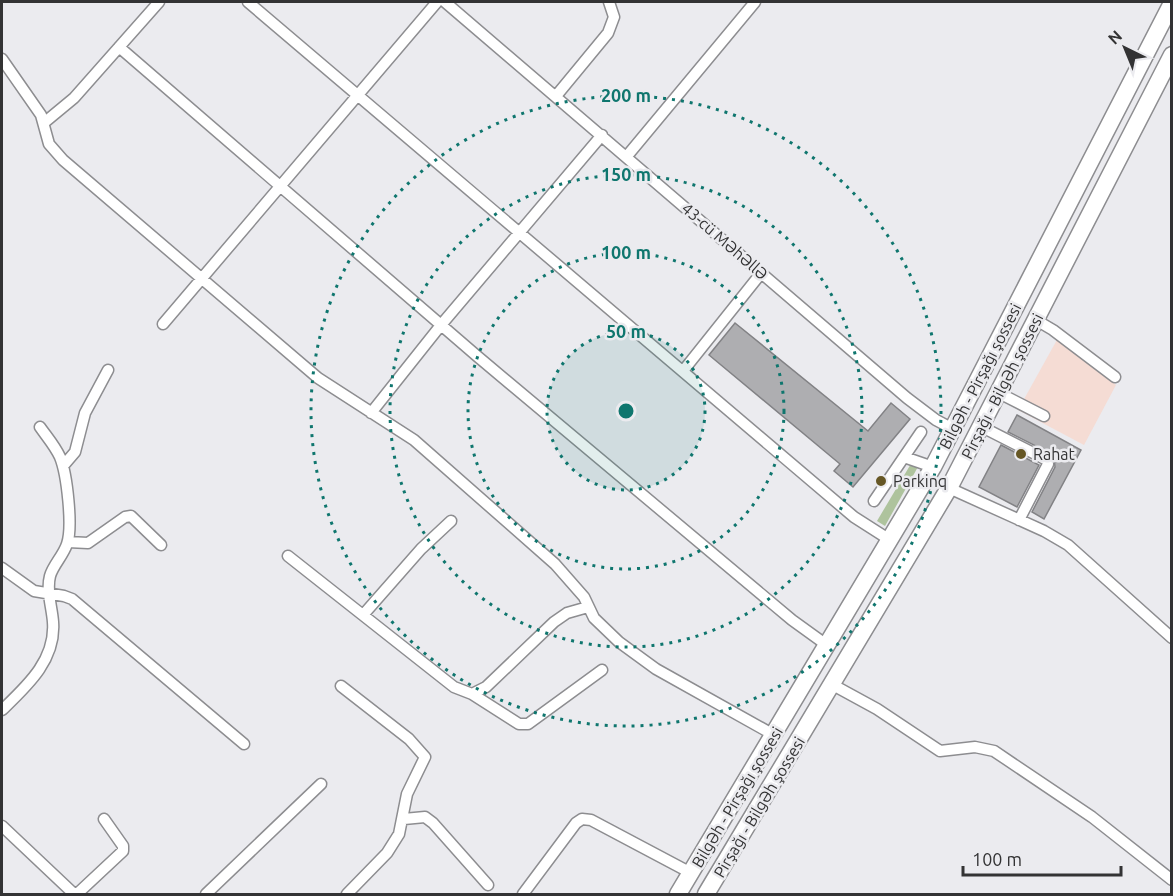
<svg xmlns="http://www.w3.org/2000/svg" width="1173" height="896" viewBox="0 0 1173 896" font-family="Ubuntu,sans-serif">
<style>
.industrial{fill:#f5dcd4}
.green{fill:#aec39d}
.building{fill:#aeaeb1;stroke:#828285;stroke-width:1.5}
.lines{fill:none;stroke-linecap:round;stroke-linejoin:round}
.minor-casing{stroke:#8d8d90;stroke-width:13}
.highway-casing{stroke:#8d8d90;stroke-width:19}
.minor{stroke:#fff;stroke-width:10}
.highway{stroke:#fff;stroke-width:16}
.ring{fill:none;stroke:#0f766e;stroke-width:3;stroke-dasharray:3 6}
.poi-dot{fill:#665725;stroke:#ebebef;stroke-width:2}
.labels{text-anchor:middle;stroke-width:5;stroke-linejoin:round;paint-order:stroke}
.street-label{font-size:16px;fill:#333334;stroke:#ebebef}
.poi-label{font-size:16px;fill:#333334;stroke:#ebebef;text-anchor:start}
.centre{fill:#0f766e;stroke:#ebebef;stroke-width:3}
.ring-label{font-size:18px;text-anchor:middle;font-weight:bold;fill:#0f766e;stroke:#ebebef;stroke-width:5;stroke-linejoin:round;paint-order:stroke}
</style>
<rect width="100%" height="100%" fill="#ebebef"/>
<path class="industrial" d="M1058,338L1116,385L1084,445L1018,410Z"/>
<path class="green" d="M912,462L919,465L885,526L877,521Z"/>
<path class="building" d="M735,323L868,431L891,403L910,419L853,487L834,471L840,464L709,355Z
M1017,415L1081,450L1044,519L1032,512L1055,467L1054,458L1050,453L1008,432Z
M1001,445L1039,465L1017,507L979,487Z"/>
<g class="lines">
<defs>
<path id="minor" d="M248,2L854,517L890,540
M445,2L907,398L936,420L953,429
M119,47L477,356L792,620L828,646
M2,59L41,115L49,144L63,160L318,378L414,440L555,564L584,597L594,618L619,642L656,669L774,735
M556,96L608,33L614,17L609,2
M45,122L74,98L159,2
M627,156L755,2
M1036,320L1053,330L1115,377
M163,324L437,2
M683,371L762,272
M999,393L1044,416
M371,413L441,325L602,135
M982,427L1047,460L1048,464L1019,520
M904,457L933,467
M63,466L75,452L85,413L108,370
M949,488L1044,531L1068,545L1172,638
M874,501L921,432
M68,542L88,543L125,517L131,516L161,545
M288,556L454,687L472,694L486,687L554,622L567,613L588,607
M2,568L34,591L64,596L72,599L244,744
M363,615L421,549L451,521
M833,685L877,709L940,751L975,747L994,751L1092,817L1172,880
M341,686L409,739L425,757L407,794L399,834L387,853L347,894
M472,694L519,724H528L602,670
M2,710C27,686 56,660 53,622C52,607 46,591 50,576C53,565 63,556 67,544C73,527 67,474 60,457C55,446 47,437 40,427
M404,819L425,817L433,823L488,885
M2,826L74,894
M77,894L123,851V846L104,819
M206,894L321,784
M523,894L576,823L582,819L591,820L691,873"/>
<path id="highway" d="M678,894L933,467L1172,3
M706,894L949,488L1172,55"/>
</defs>
<use href="#minor" class="minor-casing"/>
<use href="#highway" class="highway-casing"/>
<use href="#minor" class="minor"/>
<use href="#highway" class="highway"/>
</g>
<circle cx="626" cy="411" r="79" fill="#0f766e" fill-opacity=".12"/>
<g class="ring">
<circle cx="626" cy="411" r="79"/>
<circle cx="626" cy="411" r="158"/>
<circle cx="626" cy="411" r="236"/>
<circle cx="626" cy="411" r="315"/>
</g>
<g class="poi-dot">
<circle cx="1021" cy="454" r="6"/>
<circle cx="881" cy="481" r="6"/>
</g>
<g class="labels">
<g class="street-label">
<text transform="translate(725 241) rotate(41)" y="6">43-cü Məhəllə</text>
<text transform="translate(980 376) rotate(-63)" y="6">Bilgəh - Pirşağı şossesi</text>
<text transform="translate(1002 386) rotate(-63)" y="6">Pirşağı - Bilgəh şossesi</text>
<text transform="translate(737 797) rotate(-59)" y="6">Bilgəh - Pirşağı şossesi</text>
<text transform="translate(759 807) rotate(-59)" y="6">Pirşağı - Bilgəh şossesi</text>
</g>
<g class="poi-label">
<text x="1033" y="460">Rahat</text>
<text x="893" y="487">Parkinq</text>
</g>
</g>
<circle cx="626" cy="411" r="9" class="centre"/>
<g class="ring-label">
<text x="626" y="102">200 m</text>
<text x="626" y="181">150 m</text>
<text x="626" y="259">100 m</text>
<text x="626" y="338">50 m</text>
</g>
<rect width="1173" height="896" fill="none" stroke="#333334" stroke-width="6"/>
<g transform="translate(1125 48) rotate(317)" stroke="#ebebef" stroke-width="4.5" paint-order="stroke">
<path d="M0-4.5L10 22L0 15L-10 22Z" fill="#333334"/>
<text y="-9" font-size="16" font-weight="bold" text-anchor="middle" fill="#333334">N</text>
</g>
<path d="M963 866v9h158v-9" fill="none" stroke="#333334" stroke-width="3"/>
<text x="972" y="866" font-size="18" fill="#333334" stroke="#ebebef" stroke-width="4.5" paint-order="stroke">100 m</text>
</svg>
